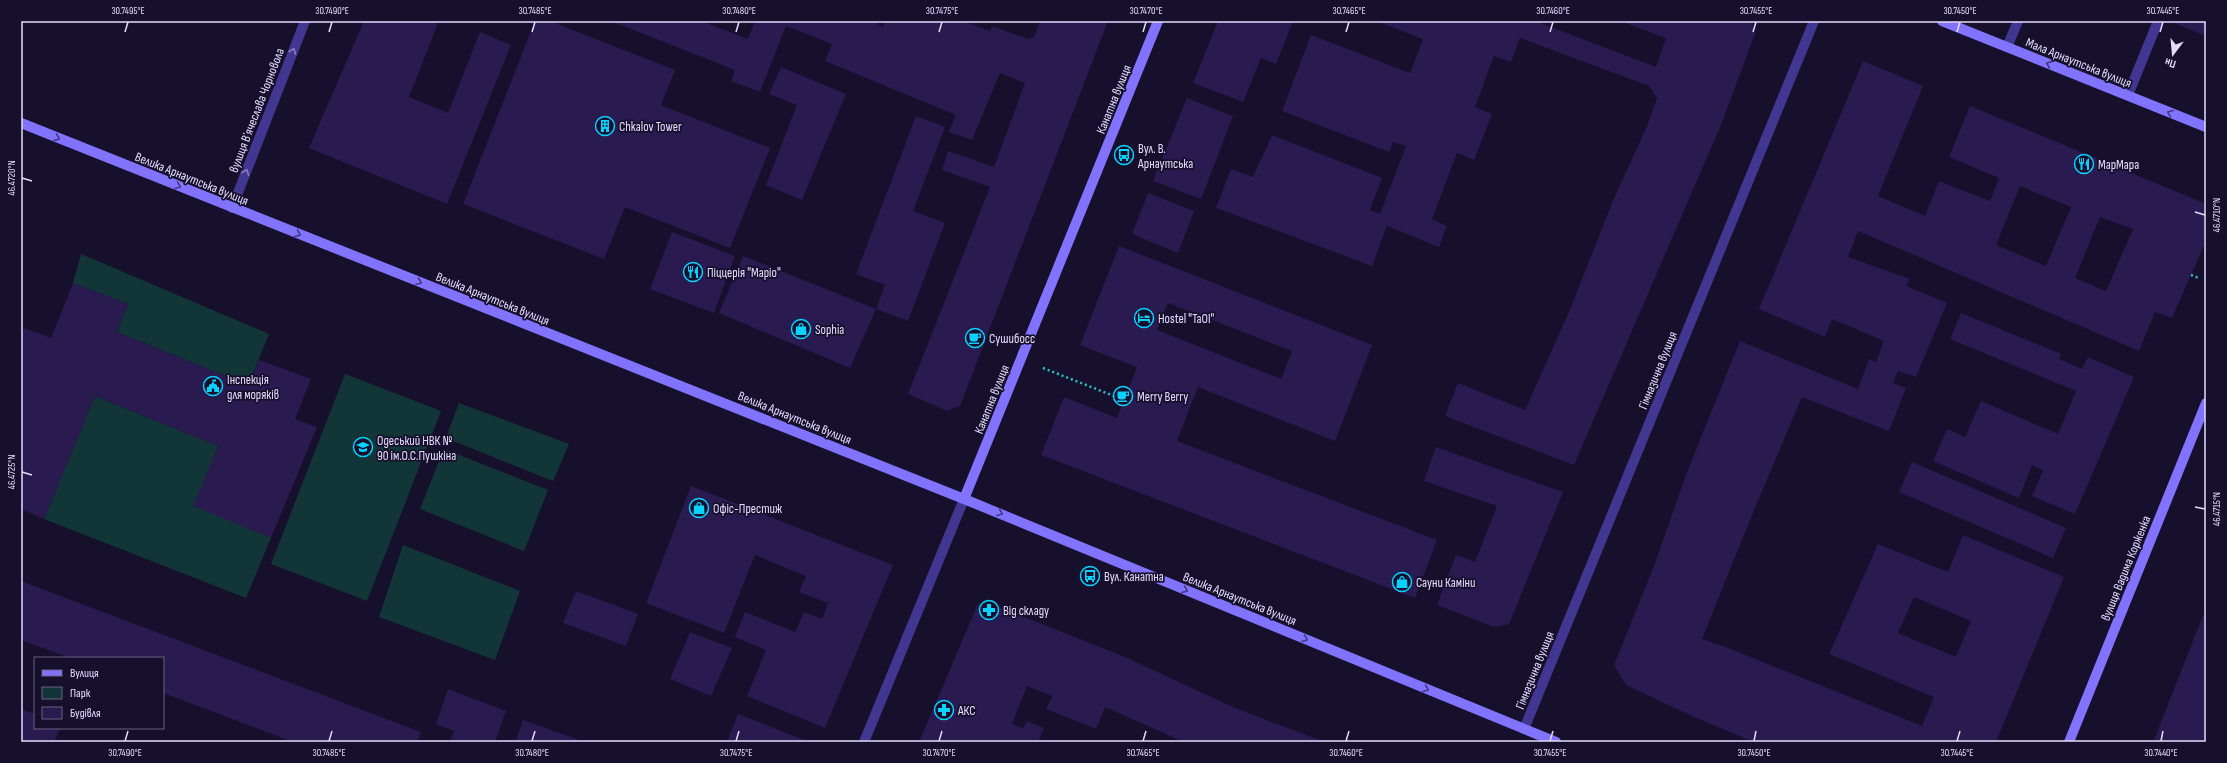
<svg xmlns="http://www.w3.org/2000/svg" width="2227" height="763" viewBox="0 0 2227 763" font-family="'Sofia Sans Condensed',sans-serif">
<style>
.green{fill:#123638}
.building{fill:#291a50;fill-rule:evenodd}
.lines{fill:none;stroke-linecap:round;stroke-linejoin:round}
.path{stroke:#28c4c7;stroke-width:2.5;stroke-dasharray:2 3;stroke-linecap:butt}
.service{stroke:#423790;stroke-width:10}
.minor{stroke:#423790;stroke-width:10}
.tertiary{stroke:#423790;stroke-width:10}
.secondary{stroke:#8273ff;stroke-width:10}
.oneway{stroke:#8a81c2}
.oneway2{stroke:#423881}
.ticks{fill:none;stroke:#e3dcff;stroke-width:1.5}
.labels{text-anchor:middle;stroke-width:3.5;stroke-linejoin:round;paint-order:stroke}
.street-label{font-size:13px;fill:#e3dcff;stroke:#17102d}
.poi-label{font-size:13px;fill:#e3dcff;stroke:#17102d;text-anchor:start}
.neatline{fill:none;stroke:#e3dcff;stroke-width:1.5}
.ticks-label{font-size:10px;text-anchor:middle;fill:#e3dcff}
</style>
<rect width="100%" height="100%" fill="#17102d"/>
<path class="green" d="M81,254L269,334L248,385L117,332L128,304L73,283Z
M345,374L441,411L367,601L271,564Z
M95,396L218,446L271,538L246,598L44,519Z
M459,403L569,444L553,481L446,438Z
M444,449L548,490L524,551L420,509Z
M403,545L520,591L495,660L379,617Z"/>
<path class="building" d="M364,21H439L409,97L448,113L480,32L511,45L447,204L309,148Z
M535,21H550L675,70L661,105L770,148L730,248L625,207L604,259L463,204Z
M611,21H701L748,39L755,21H878L877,24L883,27L885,21H963L990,31L992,26L1028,39L1034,37L1040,21H1108L960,406L947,411L908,394L990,187L942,170L948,151L994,167L1025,83L1000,73L972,140L949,132L956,115L825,61L832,44L786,26L760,92L731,81L735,70Z
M1218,21H1293L1276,64L1261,58L1243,102L1193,83Z
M1376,21H1535L1656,67L1666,38L1620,21H1752L1755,34L1721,125L1574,465L1445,416L1458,383L1525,410L1569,312L1612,203L1647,126L1657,98L1649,86L1520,38L1511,62L1494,56L1475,107L1492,114L1474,160L1457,153L1432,219L1447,226L1439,247L1387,226L1372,266L1216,208L1231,169L1253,177L1272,135L1382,178L1370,210L1380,214L1406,146L1393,142L1389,152L1282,111L1311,35L1410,73L1423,39Z
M2169,21H2206V36Z
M1863,61L1923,86L1878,196L1925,216L1939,181L1990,201L1999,178L1949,157L1970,106L2206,204V241L2172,318L2155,312L2139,351L1858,231L1848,257L1910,279L1906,286L1947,303L1916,377L1898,371L1893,383L1906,388L1889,431L1802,397L1757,503L1702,639L1723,646L1922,726L1934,697L1829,654L1878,544L1948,572L1963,535L2064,577L1996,742H1754L1694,717L1626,685L1614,665L1654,566L1687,472L1740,341L1858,389L1869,359L1876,362L1884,341L1832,319L1825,337L1759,309ZM2020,186L2071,207L2046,266L1996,245ZM2100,217L2133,229L2106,291L2075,278ZM1914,597L1971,621L1956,657L1898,633Z
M781,67L846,94L802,200L766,185L797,105L769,94Z
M1187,98L1233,116L1201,199L1153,181Z
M916,116L945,127L913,211L945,223L908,321L876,309L850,368L719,313L743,256L876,309L885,285L856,274Z
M1148,193L1194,211L1178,253L1132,234Z
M672,232L735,256L714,313L650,289Z
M1119,246L1372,345L1335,441L1198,387L1177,441L1437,540L1415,598L1041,455L1064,397L1117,418L1137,367L1080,345ZM1168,303L1292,351L1281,379L1157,330Z
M73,283L128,304L117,332L248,385L259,360L311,379L295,419L317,427L271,538L193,506L218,446L95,396L44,519L21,509V337L24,328L51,338Z
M1961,313L2061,354L2059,359L2082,369L2088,357L2134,377L2075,514L2032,496L2043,470L2032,465L2019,498L1933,461L1947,429L1965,437L1981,401L2058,434L2076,391L1950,339Z
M1436,447L1563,492L1509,624L1494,627L1437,605L1456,555L1475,562L1497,506L1424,481Z
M1912,462L2066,528L2053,558L1899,492Z
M691,486L893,565L825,728L747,696L766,650L735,637L745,612L795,632L804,612L822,619L828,603L799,592L806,576L755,555L724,633L646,603Z
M21,581L421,732L417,742H293L163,693V658H70L21,640Z
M576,591L638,614L626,646L563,623Z
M989,603L1125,657L1235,708L1325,742H1184L1105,707L1096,729L1046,709L1052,696L1027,686L1012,724L1023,729L1027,721L1044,728L1038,742H919L977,606Z
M2206,608V742H2154L2159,727Z
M690,632L732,648L711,696L670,679Z
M448,689L506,711L495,742H450L454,731L436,724Z
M21,709L35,714V728H60L54,742H21Z
M738,714L809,742H727Z
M523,720L585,742H515Z"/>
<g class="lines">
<path class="path" d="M2191,275L2199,278
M1043,368L1124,400"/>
<path class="service" d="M2007,47L2018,21
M2128,95L2158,21"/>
<path class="minor" d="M232,208L305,21
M1524,729L1814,21"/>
<path class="tertiary" d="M864,742L964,499"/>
<path class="secondary" d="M1942,21L2206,127
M21,123L964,499L1556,742
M964,499L1158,21
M2069,742L2206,403"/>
</g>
<defs><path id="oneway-chevron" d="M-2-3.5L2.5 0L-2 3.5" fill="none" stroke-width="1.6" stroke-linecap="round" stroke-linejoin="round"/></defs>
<g class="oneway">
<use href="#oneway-chevron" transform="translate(293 51) rotate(-69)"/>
<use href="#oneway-chevron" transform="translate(246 172) rotate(-69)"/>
</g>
<g class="oneway2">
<use href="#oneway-chevron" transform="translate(2049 64) rotate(-158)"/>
<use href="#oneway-chevron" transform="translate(2170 113) rotate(-158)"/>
<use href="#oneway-chevron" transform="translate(57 138) rotate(22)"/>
<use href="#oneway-chevron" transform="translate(178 186) rotate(22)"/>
<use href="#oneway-chevron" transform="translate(298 234) rotate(22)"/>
<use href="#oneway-chevron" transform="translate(419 282) rotate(22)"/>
<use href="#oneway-chevron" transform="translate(1000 513) rotate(22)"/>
<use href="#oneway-chevron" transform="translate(1185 590) rotate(22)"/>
<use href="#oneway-chevron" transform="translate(1305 639) rotate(22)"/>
<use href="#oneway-chevron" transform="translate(1426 689) rotate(22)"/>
</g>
<path class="ticks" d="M125,32L128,22M329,32L332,22M532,32L535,22M736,32L739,22M939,32L942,22M1143,32L1146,22M1346,32L1349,22M1550,32L1553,22M1753,32L1756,22M1957,32L1960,22M2160,32L2163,22M22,178L32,181M2195,212L2205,215M22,472L32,475M2195,507L2205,509M125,741L128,731M329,741L332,731M532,741L535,731M736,741L739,731M939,741L942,731M1143,741L1146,731M1346,741L1349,731M1550,741L1553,731M1754,741L1756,731M1957,741L1960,731M2161,741L2163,731"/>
<defs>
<symbol id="building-ring" viewBox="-11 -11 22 22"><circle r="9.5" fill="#17102d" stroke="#08d2ff" stroke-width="1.5"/><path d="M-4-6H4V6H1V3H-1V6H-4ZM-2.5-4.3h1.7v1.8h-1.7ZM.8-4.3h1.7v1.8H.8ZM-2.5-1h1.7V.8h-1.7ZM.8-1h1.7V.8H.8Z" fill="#08d2ff"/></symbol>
<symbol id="bus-ring" viewBox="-11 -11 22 22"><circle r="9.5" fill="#17102d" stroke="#08d2ff" stroke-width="1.5"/><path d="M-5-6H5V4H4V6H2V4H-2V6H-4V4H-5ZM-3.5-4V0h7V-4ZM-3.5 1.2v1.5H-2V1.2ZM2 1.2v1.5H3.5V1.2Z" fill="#08d2ff"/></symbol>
<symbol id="restaurant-ring" viewBox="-11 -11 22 22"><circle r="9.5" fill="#17102d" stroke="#08d2ff" stroke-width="1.5"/><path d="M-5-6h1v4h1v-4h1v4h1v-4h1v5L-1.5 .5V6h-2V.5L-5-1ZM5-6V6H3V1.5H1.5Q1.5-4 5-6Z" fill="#08d2ff"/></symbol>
<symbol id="hotel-ring" viewBox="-11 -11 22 22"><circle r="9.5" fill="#17102d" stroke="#08d2ff" stroke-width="1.5"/><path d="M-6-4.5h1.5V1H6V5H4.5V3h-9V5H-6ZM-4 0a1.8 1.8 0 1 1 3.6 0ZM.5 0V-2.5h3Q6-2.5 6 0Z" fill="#08d2ff"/></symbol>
<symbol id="shop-ring" viewBox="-11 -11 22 22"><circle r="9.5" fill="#17102d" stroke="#08d2ff" stroke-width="1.5"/><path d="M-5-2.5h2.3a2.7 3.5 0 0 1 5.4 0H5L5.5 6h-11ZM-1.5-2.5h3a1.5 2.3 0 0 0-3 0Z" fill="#08d2ff"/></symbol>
<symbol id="cafe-ring" viewBox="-11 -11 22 22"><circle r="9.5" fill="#17102d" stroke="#08d2ff" stroke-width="1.5"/><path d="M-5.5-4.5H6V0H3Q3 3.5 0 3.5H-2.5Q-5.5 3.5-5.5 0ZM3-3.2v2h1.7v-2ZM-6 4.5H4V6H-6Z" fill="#08d2ff"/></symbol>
<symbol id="civic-ring" viewBox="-11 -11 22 22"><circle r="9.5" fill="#17102d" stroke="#08d2ff" stroke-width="1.5"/><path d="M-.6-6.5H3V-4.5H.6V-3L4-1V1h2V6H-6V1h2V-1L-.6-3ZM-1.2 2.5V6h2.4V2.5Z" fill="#08d2ff"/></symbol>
<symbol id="school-ring" viewBox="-11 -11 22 22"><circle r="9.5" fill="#17102d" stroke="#08d2ff" stroke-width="1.5"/><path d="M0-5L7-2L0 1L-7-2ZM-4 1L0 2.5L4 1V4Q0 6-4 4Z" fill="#08d2ff"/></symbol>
<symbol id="pharmacy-ring" viewBox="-11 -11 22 22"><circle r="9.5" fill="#17102d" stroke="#08d2ff" stroke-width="1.5"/><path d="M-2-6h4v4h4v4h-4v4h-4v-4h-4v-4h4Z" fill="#08d2ff"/></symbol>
</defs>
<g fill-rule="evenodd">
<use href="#building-ring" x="594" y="115" width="22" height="22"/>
<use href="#bus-ring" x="1113" y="144" width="22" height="22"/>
<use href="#restaurant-ring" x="2073" y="153" width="22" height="22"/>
<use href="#restaurant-ring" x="682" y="261" width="22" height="22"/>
<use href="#hotel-ring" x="1133" y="307" width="22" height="22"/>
<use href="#shop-ring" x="790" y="318" width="22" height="22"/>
<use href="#cafe-ring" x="964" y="327" width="22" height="22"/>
<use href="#civic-ring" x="202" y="375" width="22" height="22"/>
<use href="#cafe-ring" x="1112" y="385" width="22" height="22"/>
<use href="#school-ring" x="352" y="436" width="22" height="22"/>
<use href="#shop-ring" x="688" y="497" width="22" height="22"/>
<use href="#bus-ring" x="1079" y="565" width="22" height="22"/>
<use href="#shop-ring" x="1391" y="571" width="22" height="22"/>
<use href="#pharmacy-ring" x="978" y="599" width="22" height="22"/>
<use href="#pharmacy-ring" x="933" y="699" width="22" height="22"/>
</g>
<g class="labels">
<g class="street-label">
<text transform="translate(2079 62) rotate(22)" y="5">Мала Арнаутська вулиця</text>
<text transform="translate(1113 99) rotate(-68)" y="5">Канатна вулиця</text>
<text transform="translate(256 110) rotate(-69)" y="5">вулиця Вʼячеслава Чорновола</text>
<text transform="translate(192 178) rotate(22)" y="5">Велика Арнаутська вулиця</text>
<text transform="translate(493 298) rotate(22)" y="5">Велика Арнаутська вулиця</text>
<text transform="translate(1657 370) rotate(-68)" y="5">Гімназична вулиця</text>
<text transform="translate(991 399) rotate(-68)" y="5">Канатна вулиця</text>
<text transform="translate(795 417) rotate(22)" y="5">Велика Арнаутська вулиця</text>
<text transform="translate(2125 568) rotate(-68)" y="5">вулиця Вадима Корженка</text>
<text transform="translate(1240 598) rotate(22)" y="5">Велика Арнаутська вулиця</text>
<text transform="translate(1534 670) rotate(-68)" y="5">Гімназична вулиця</text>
</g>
<g class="poi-label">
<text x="619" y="131">Chkalov Tower</text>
<text x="1138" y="153">Вул. В.<tspan x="1138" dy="15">Арнаутська</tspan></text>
<text x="2098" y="169">МарМара</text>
<text x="707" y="277">Піццерія "Маріо"</text>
<text x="1158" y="323">Hostel "TaOI"</text>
<text x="815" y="334">Sophia</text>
<text x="989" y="343">Сушибосс</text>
<text x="227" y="384">Інспекція<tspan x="227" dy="15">для моряків</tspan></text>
<text x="1137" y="401">Merry Berry</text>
<text x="377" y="445">Одеський НВК №<tspan x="377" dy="15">90 ім.О.С.Пушкіна</tspan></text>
<text x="713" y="513">Офіс-Престиж</text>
<text x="1104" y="581">Вул. Канатна</text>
<text x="1416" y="587">Сауни Каміни</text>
<text x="1003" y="615">Від складу</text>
<text x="958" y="715">АКС</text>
</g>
</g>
<rect width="2227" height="763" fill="none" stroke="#17102d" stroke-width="44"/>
<rect x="34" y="657" width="130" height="72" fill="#17102d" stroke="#696281"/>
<rect x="42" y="670" width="20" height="6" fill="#8273ff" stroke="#696281"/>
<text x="70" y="677" font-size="12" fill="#e3dcff">Вулиця</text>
<rect x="42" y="687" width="20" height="12" fill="#123638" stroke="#696281"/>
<text x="70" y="697" font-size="12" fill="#e3dcff">Парк</text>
<rect x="42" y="707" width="20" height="12" fill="#291a50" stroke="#696281"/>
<text x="70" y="717" font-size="12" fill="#e3dcff">Будівля</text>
<g transform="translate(2173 54) rotate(196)" stroke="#17102d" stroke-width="3" paint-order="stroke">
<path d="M0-3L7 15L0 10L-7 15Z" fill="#e3dcff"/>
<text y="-6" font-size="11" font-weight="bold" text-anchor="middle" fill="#e3dcff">Пн</text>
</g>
<rect x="22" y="22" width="2183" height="719" class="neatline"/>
<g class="ticks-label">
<text x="128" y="14">30.7495°E</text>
<text x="332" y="14">30.7490°E</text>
<text x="535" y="14">30.7485°E</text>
<text x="739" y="14">30.7480°E</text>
<text x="942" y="14">30.7475°E</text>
<text x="1146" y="14">30.7470°E</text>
<text x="1349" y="14">30.7465°E</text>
<text x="1553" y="14">30.7460°E</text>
<text x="1756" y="14">30.7455°E</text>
<text x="1960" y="14">30.7450°E</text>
<text x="2163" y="14">30.7445°E</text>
<text transform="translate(11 178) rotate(-90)" y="4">46.4720°N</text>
<text transform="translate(2216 215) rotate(-90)" y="4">46.4710°N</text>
<text transform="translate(11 472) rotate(-90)" y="4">46.4725°N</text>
<text transform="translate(2216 509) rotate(-90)" y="4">46.4715°N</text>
<text x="125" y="756">30.7490°E</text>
<text x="329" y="756">30.7485°E</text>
<text x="532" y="756">30.7480°E</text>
<text x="736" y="756">30.7475°E</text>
<text x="939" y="756">30.7470°E</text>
<text x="1143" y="756">30.7465°E</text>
<text x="1346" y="756">30.7460°E</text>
<text x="1550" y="756">30.7455°E</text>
<text x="1754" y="756">30.7450°E</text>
<text x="1957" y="756">30.7445°E</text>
<text x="2161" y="756">30.7440°E</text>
</g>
</svg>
